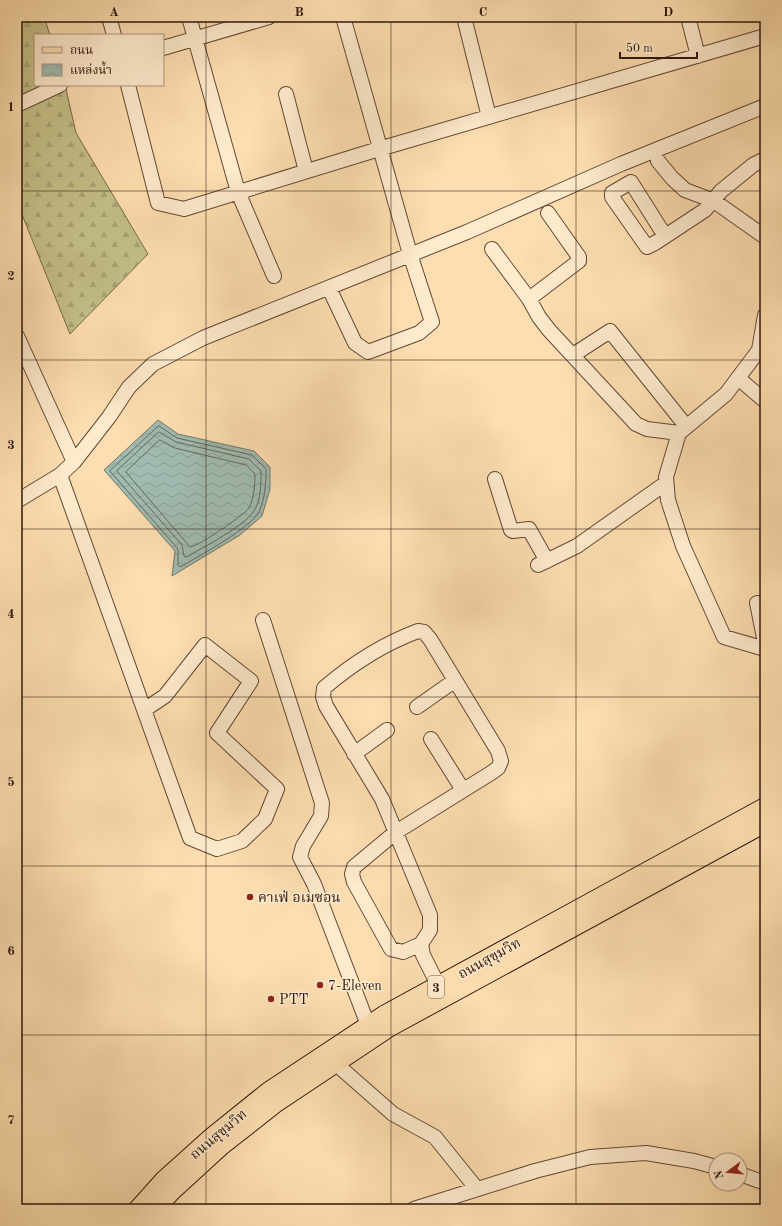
<svg xmlns="http://www.w3.org/2000/svg" width="782" height="1226" viewBox="0 0 782 1226" font-family="'Old Standard TT','Noto Serif Thai',serif">
<style>
.forest{fill:url(#forest-firs);stroke:#796b4b}
.water{fill:url(#water-waves);stroke:#72796f}
.lines{fill:none;stroke-linecap:round;stroke-linejoin:round}
.shore{stroke:#67685f;stroke-width:1}
.minor-casing{stroke:#624836;stroke-width:16}
.major-casing{stroke:#2e160e;stroke-width:20}
.minor{stroke:#feeacc;stroke-width:14}
.major{stroke:#fedeb0;stroke-width:18}
.grid{fill:none;stroke:#2e160e;stroke-width:1;stroke-opacity:0.55}
.poi-dot{fill:#8f2418;stroke:#feeacc;stroke-width:1.5}
.labels{text-anchor:middle;stroke-width:3;stroke-linejoin:round;paint-order:stroke}
.shield{fill:#feeacc;stroke:#6c5647;stroke-width:1}
.shield-label{font-size:13px;font-weight:bold;fill:#2e160e}
.poi-label{font-size:14px;fill:#2e160e;stroke:#feeacc;text-anchor:start}
.street-label{font-size:14px;fill:#2e160e;stroke:#feeacc}
.neatline{fill:none;stroke:#2e160e;stroke-width:1.5}
.grid-label{font-size:13px;text-anchor:middle;font-weight:bold;fill:#2e160e}
</style>
<defs>
<pattern id="forest-firs" width="22" height="20" patternUnits="userSpaceOnUse"><rect width="22" height="20" fill="#c4c088"/><path d="M5 1l3.5 6h-7zM16 11l3.5 6h-7z" fill="#a9a474"/></pattern>
<pattern id="water-waves" width="16" height="10" patternUnits="userSpaceOnUse"><rect width="16" height="10" fill="#a0bbb0"/><path d="M0 5q4-4 8 0t8 0" fill="none" stroke="#8aa096"/></pattern>
</defs>
<rect width="100%" height="100%" fill="#fedeb0"/>
<filter id="stains"><feTurbulence type="fractalNoise" baseFrequency=".005" numOctaves="4"/><feColorMatrix values="0 0 0 0 .2 0 0 0 0 .09 0 0 0 0 .02 0 0 0 .5 -.17"/></filter>
<radialGradient id="worn" r=".72"><stop offset=".6" stop-color="#630" stop-opacity="0"/><stop offset="1" stop-color="#630" stop-opacity=".3"/></radialGradient>
<path class="forest" d="M17,17H44L50,35H35V85H65L76,133L148,254L70,334L17,202Z"/>
<path class="water" d="M158,420L178,434L254,451L270,467V489L262,516L240,535L172,576L175,551L104,470Z"/>
<g class="lines">
<path class="shore" d="M159,426L177,438L252,455L266,469C266,484 265,498 259,512C252,527 196,558 180,567L178,565V549L110,471Z
M159,432L176,442L249,459L261,471C261,483 261,501 254,511C243,527 204,547 186,557L184,556L182,545L117,471Z
M160,440L175,448L246,465L255,474C255,484 254,499 249,508C243,516 199,546 190,547L126,472Z"/>
<defs>
<path id="minor" d="M109,17L114,35
M189,17L238,192L274,276
M464,17L489,117
M688,17L698,56
M163,48L269,17
M128,85L158,203L184,209L379,149L765,36
M286,94L306,171
M17,105L60,85
M658,161L672,178L685,190L714,201L765,237
M665,236L631,182L612,193V197L647,247L655,243L705,210L721,191L753,165L765,159
M492,249L529,299L539,317L549,330L636,424L647,429L679,433
M329,288L355,343L368,352L419,333L432,322L410,254L343,17
M529,299L579,261V257L548,213
M17,336L74,462
M765,349L759,350L726,394L679,433L666,477L668,500L683,546L724,637L765,649
M759,350L765,315
M573,355L610,331L686,426
M738,378L765,401
M60,475L190,838L217,849L242,841L265,819L277,789L217,733L251,681L205,645L165,696L144,710
M495,479L511,530L513,531L529,529L547,561
M17,501L60,475L74,462L109,417L129,387L153,364L203,338L467,232L621,164L765,106
M538,565L577,546L666,483
M757,603L765,643
M263,620L322,803L321,816L303,846L300,857L314,884L368,1025
M417,707L454,681
M431,739L463,790
M354,754L387,730
M421,944L403,952L391,949L354,882L352,874L354,867L396,832L491,773L498,768L501,761L498,751L430,639L424,632L418,631C383,644 352,664 324,688L323,697L326,706L382,799L430,915V930L421,944L423,955L438,985
M335,1063L393,1114L435,1137L477,1189
M740,1174L765,1183
M414,1209L535,1171L590,1157L646,1153L694,1161L716,1167"/>
<path id="major" d="M138,1209L164,1180L213,1136L269,1091L384,1015L765,807
M155,1209L173,1190L220,1147L276,1103L390,1027L765,823"/>
</defs>
<use href="#minor" class="minor-casing"/>
<use href="#major" class="major-casing"/>
<use href="#minor" class="minor"/>
<use href="#major" class="major"/>
</g>
<path class="grid" d="M206,17V1209M391,17V1209M576,17V1209M17,191H765M17,360H765M17,529H765M17,697H765M17,866H765M17,1035H765"/>
<g class="poi-dot">
<circle cx="250" cy="897" r="4"/>
<circle cx="320" cy="985" r="4"/>
<circle cx="271" cy="999" r="4"/>
</g>
<g class="labels">
<rect class="shield" x="428" y="976" width="16" height="22" rx="3"/>
<g class="shield-label">
<text x="436" y="992">3</text>
</g>
<g class="poi-label">
<text x="258" y="902">คาเฟ่ อเมซอน</text>
<text x="328" y="990">7-Eleven</text>
<text x="279" y="1004">PTT</text>
</g>
<g class="street-label">
<text transform="translate(489 958) rotate(-29)" y="5">ถนนสุขุมวิท</text>
<text transform="translate(218 1134) rotate(-40)" y="5">ถนนสุขุมวิท</text>
</g>
</g>
<rect width="782" height="1226" fill="none" stroke="#fedeb0" stroke-width="44"/>
<rect x="34" y="34" width="130" height="52" fill="#feeacc" stroke="#ab9580"/>
<rect x="42" y="47" width="20" height="6" fill="#fedeb0" stroke="#ab9580"/>
<text x="70" y="54" font-size="12" fill="#2e160e">ถนน</text>
<rect x="42" y="64" width="20" height="12" fill="url(#water-waves)" stroke="#ab9580"/>
<text x="70" y="74" font-size="12" fill="#2e160e">แหล่งน้ำ</text>
<g transform="translate(728 1172) rotate(254)"><circle r="19" fill="#feeacc" stroke="#ab9580"/>
<path d="M0-3L7 15L0 10L-7 15Z" fill="#8f2418"/>
<text y="-6" font-size="11" font-weight="bold" text-anchor="middle" fill="#2e160e">N</text>
</g>
<path d="M620 52v6h77v-6" fill="none" stroke="#2e160e" stroke-width="2"/>
<text x="626" y="52" font-size="12" fill="#2e160e" stroke="#feeacc" stroke-width="3" paint-order="stroke">50 m</text>
<rect x="22" y="22" width="738" height="1182" class="neatline"/>
<g class="grid-label">
<text x="114" y="16">A</text>
<text x="299" y="16">B</text>
<text x="483" y="16">C</text>
<text x="668" y="16">D</text>
<text x="11" y="111">1</text>
<text x="11" y="280">2</text>
<text x="11" y="449">3</text>
<text x="11" y="618">4</text>
<text x="11" y="786">5</text>
<text x="11" y="955">6</text>
<text x="11" y="1124">7</text>
</g>
<rect width="100%" height="100%" filter="url(#stains)"/>
<rect width="100%" height="100%" fill="url(#worn)"/>
</svg>
